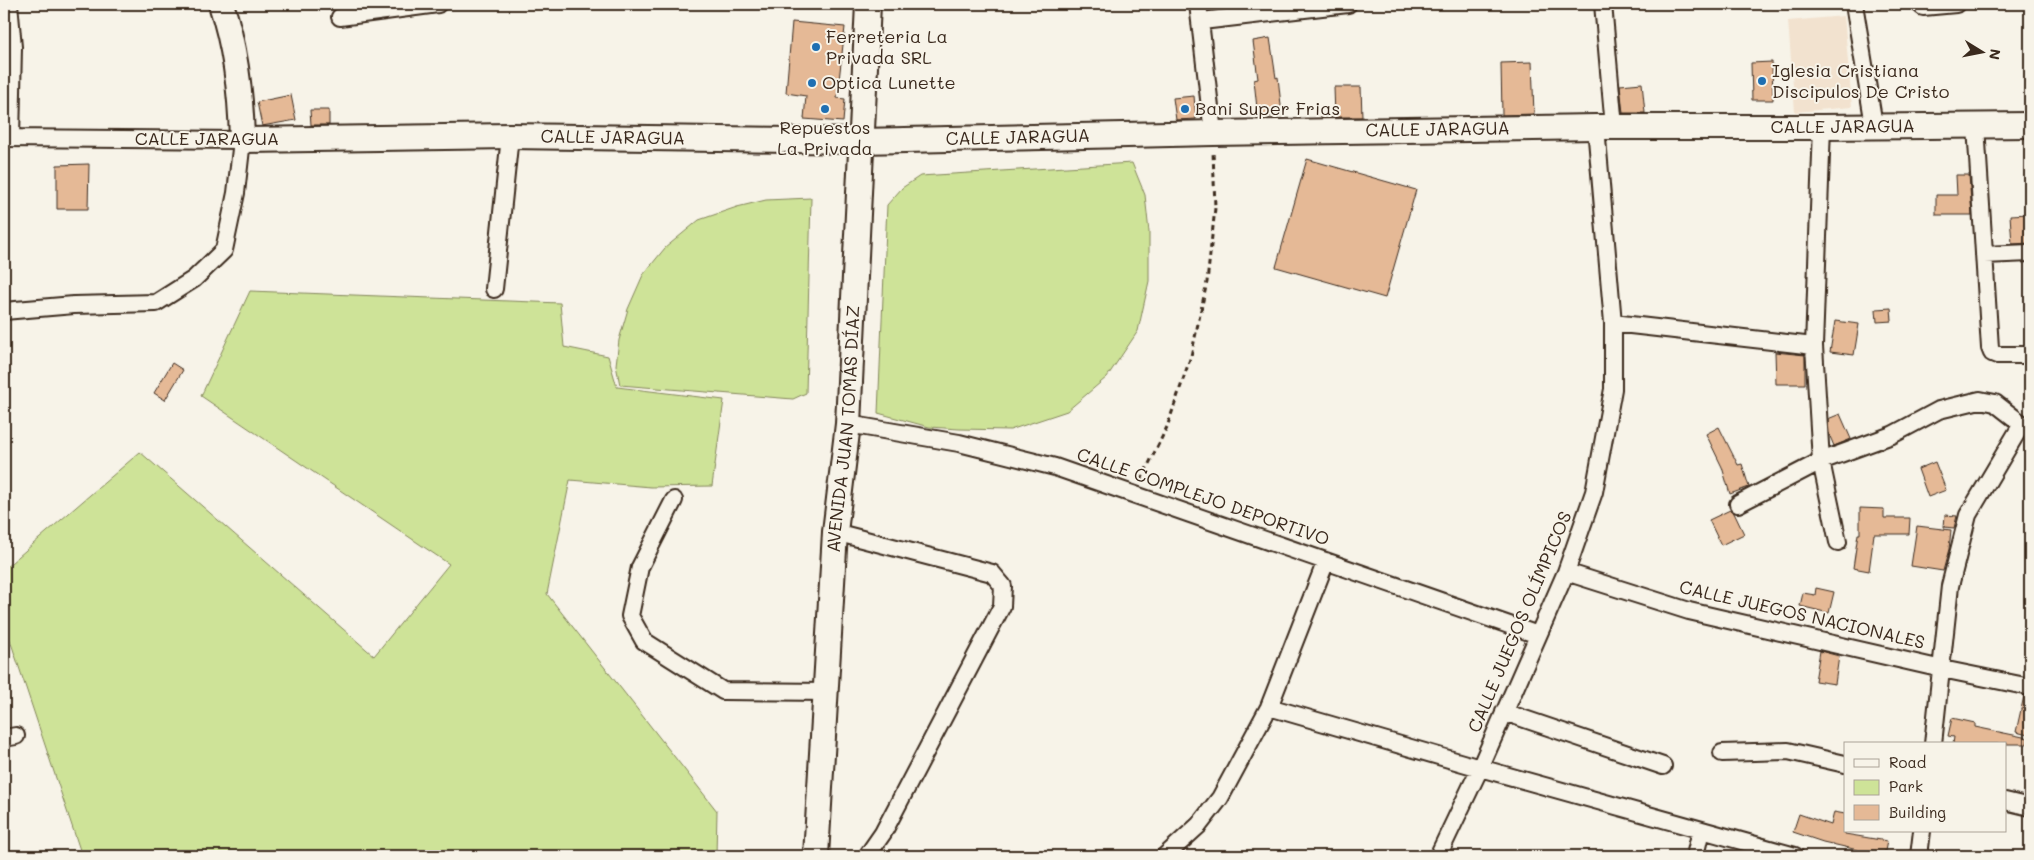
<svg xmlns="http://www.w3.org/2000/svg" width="2034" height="860" viewBox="0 0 2034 860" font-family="Mali,sans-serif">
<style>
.built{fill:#f2e2cf}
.green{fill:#cee398;stroke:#84865b}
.building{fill:#e5b996;stroke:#3b2a1e}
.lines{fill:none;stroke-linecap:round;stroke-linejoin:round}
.street-casing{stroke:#3b2a1e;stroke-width:20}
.secondary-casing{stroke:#3b2a1e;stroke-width:28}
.path{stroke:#3b2a1e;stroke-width:3;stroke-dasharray:5 4;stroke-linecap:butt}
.street{stroke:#f7f3e8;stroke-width:16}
.secondary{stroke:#f7f3e8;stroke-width:24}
.poi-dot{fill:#1f6fb2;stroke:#f7f3e8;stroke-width:2}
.labels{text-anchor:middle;stroke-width:4;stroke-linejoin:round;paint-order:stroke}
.poi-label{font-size:18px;fill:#3b2a1e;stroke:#f7f3e8;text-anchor:start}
.street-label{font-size:18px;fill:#3b2a1e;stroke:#f7f3e8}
</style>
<rect width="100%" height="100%" fill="#f7f3e8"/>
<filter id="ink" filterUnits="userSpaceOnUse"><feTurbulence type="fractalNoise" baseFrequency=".02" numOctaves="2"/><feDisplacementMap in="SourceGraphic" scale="10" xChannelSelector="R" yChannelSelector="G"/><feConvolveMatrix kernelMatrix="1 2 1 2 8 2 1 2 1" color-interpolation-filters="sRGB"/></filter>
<g filter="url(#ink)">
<path class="built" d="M1844,16L1852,107L1795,112L1788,21Z"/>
<path class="green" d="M1132,163L1145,195L1149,232V281L1138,331L1107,377L1067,411L1010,430L959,429L929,427L878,413L887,205L902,188L920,176Z
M811,198L806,393L793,399L620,385L616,365L619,340L628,309L643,275L665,248L699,220L737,207L766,200Z
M250,291L560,303L564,347L608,356L617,387L724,400L712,486L651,487L570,480L547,594L717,811L716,856H82L4,622V569L140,452L374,656L449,564L201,396Z"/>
<path class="building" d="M792,22L845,27L837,98L845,99L843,122L804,119L806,96L786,93Z
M1270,38L1276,78L1278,77L1282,115L1258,118L1254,80L1258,79L1253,41Z
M1532,62L1534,114L1502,115L1501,63Z
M1772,62L1773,100H1752L1751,63Z
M1642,83L1645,113H1623L1620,85Z
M1334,87H1361L1362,117H1335Z
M291,95L296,120L262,126L257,102Z
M1194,96L1196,119L1176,120L1173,98Z
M310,110H329V125H311Z
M1307,159L1416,190L1385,298L1276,267Z
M89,164L88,209H57V165Z
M1956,175H1969L1972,215H1936V195H1957Z
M2030,214V243L2012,244L2010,215Z
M1891,308L1892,321L1877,322L1876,309Z
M1835,321L1859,324L1854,355L1830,352Z
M1775,352L1805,355V384H1776Z
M172,363L183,370L165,400L154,393Z
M1840,414L1851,439L1834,446L1829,434L1828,419Z
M1719,427L1738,465L1742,464L1749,487L1730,494L1722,467L1706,434Z
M1935,462L1946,490L1928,497L1918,469Z
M1860,508L1884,509V518H1910L1909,534H1874L1869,571L1853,568L1858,534H1860Z
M1730,510L1734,513L1744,534L1721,545L1709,520Z
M1945,515L1957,516L1954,528L1944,527Z
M1917,526L1951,530L1949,549L1943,571L1911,566Z
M1816,588L1834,592L1829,613L1800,606L1803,593L1815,595Z
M1820,651L1839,656L1835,684L1815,681Z
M2024,696L2030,697V724L2028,735L2016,732Z
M1952,718L1975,723V727L2028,738L2027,744H1953L1954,737L1948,736Z
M1834,812L1845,814V834L1887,841L1884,856H1857L1858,850L1823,842L1793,832L1799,814L1831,825Z"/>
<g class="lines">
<defs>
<path id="street" d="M9,4L13,47L11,138
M1198,4L1213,133
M1603,4L1614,127
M1854,4L1874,125
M1920,4L1923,7L1956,4
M340,17L438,4
M1202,21L1348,4
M1976,126L1990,348L1992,353L1997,355H2030
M4,138L242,140L236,193L224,250L194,279L156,303L74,305L4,311
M1984,255L2030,253
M494,289L510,136
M1613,323L1814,346L1822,127
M1814,346L1821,461L1838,542
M848,424L959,443L1055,467L1538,635
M674,500L640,567L630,616L644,641L723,691L827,692
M1738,504L1821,461L1892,435L1939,410L1980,400L1995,403L2022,424L1968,515L1950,586L1933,744
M835,532L992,573L1003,586L1002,606L883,833L867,856
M1566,572L1689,611L1942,669L2030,687
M1269,707L1480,768L1795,856
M1504,712L1663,766
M4,738L16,736
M1722,753L1788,751L1845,764
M2005,801L2030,807
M1165,856L1199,825L1220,798L1269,707L1326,561
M1438,856L1480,768L1566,572L1594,492L1613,389V323L1596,127
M1695,856L1701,830
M1919,856L1922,831"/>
<g id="secondary">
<path id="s1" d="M221,4C236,49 241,93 242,140L510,136L862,141L1213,133L1596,127H1822L2030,125"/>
<path id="s2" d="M816,856L835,532L848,424L868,4"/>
</g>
</defs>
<use href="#street" class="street-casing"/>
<use href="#secondary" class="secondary-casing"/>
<path class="path" d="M1141,480L1167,427L1191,356L1207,282L1215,208L1213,151"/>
<use href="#street" class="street"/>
<use href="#secondary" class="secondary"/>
</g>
</g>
<g class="poi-dot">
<circle cx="816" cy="47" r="5"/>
<circle cx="1762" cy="81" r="5"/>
<circle cx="812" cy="83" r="5"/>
<circle cx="825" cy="109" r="5"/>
<circle cx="1185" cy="109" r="5"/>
</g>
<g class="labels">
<g class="poi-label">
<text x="826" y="43">Ferreteria La<tspan x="826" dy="21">Privada SRL</tspan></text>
<text x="1772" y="77">Iglesia Cristiana<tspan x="1772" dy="21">Discipulos De Cristo</tspan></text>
<text x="822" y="89">Optica Lunette</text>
<text x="1195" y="115">Bani Super Frias</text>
<text x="825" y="134" text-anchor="middle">Repuestos<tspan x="825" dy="21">La Privada</tspan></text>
</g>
<g class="street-label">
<text dy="6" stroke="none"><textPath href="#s1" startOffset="1739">CALLE JARAGUA</textPath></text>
<text dy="6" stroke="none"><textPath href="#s1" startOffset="1334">CALLE JARAGUA</textPath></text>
<text dy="6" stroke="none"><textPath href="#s1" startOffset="509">CALLE JARAGUA</textPath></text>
<text dy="6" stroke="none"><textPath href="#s1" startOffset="914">CALLE JARAGUA</textPath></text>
<text x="207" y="145">CALLE JARAGUA</text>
<text dy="6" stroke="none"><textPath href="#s2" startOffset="428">AVENIDA JUAN TOMÁS DÍAZ</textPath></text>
<text transform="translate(1203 497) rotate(19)" y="6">CALLE COMPLEJO DEPORTIVO</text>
<text transform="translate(1802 615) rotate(13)" y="6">CALLE JUEGOS NACIONALES</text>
<text transform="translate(1520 622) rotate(-67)" y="6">CALLE JUEGOS OLÍMPICOS</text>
</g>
</g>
<rect width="2034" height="860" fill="none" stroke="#f7f3e8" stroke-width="20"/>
<rect x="10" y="10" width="2014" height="840" fill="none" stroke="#3b2a1e" stroke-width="2" filter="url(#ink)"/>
<rect x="1844" y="742" width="162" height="90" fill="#f7f3e8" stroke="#aca397"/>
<rect x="1854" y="759" width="25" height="8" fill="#f7f3e8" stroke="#aca397"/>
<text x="1889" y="768" font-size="15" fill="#3b2a1e">Road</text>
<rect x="1854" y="780" width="25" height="15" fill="#cee398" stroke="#aca397"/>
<text x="1889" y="792" font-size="15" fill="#3b2a1e">Park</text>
<rect x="1854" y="805" width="25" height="15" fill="#e5b996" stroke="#aca397"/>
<text x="1889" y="818" font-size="15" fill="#3b2a1e">Building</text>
<g transform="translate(1982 52) rotate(100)" stroke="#f7f3e8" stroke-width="4" paint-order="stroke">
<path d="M0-4L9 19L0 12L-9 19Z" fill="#3b2a1e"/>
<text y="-8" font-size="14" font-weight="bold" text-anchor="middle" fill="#3b2a1e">N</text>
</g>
</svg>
